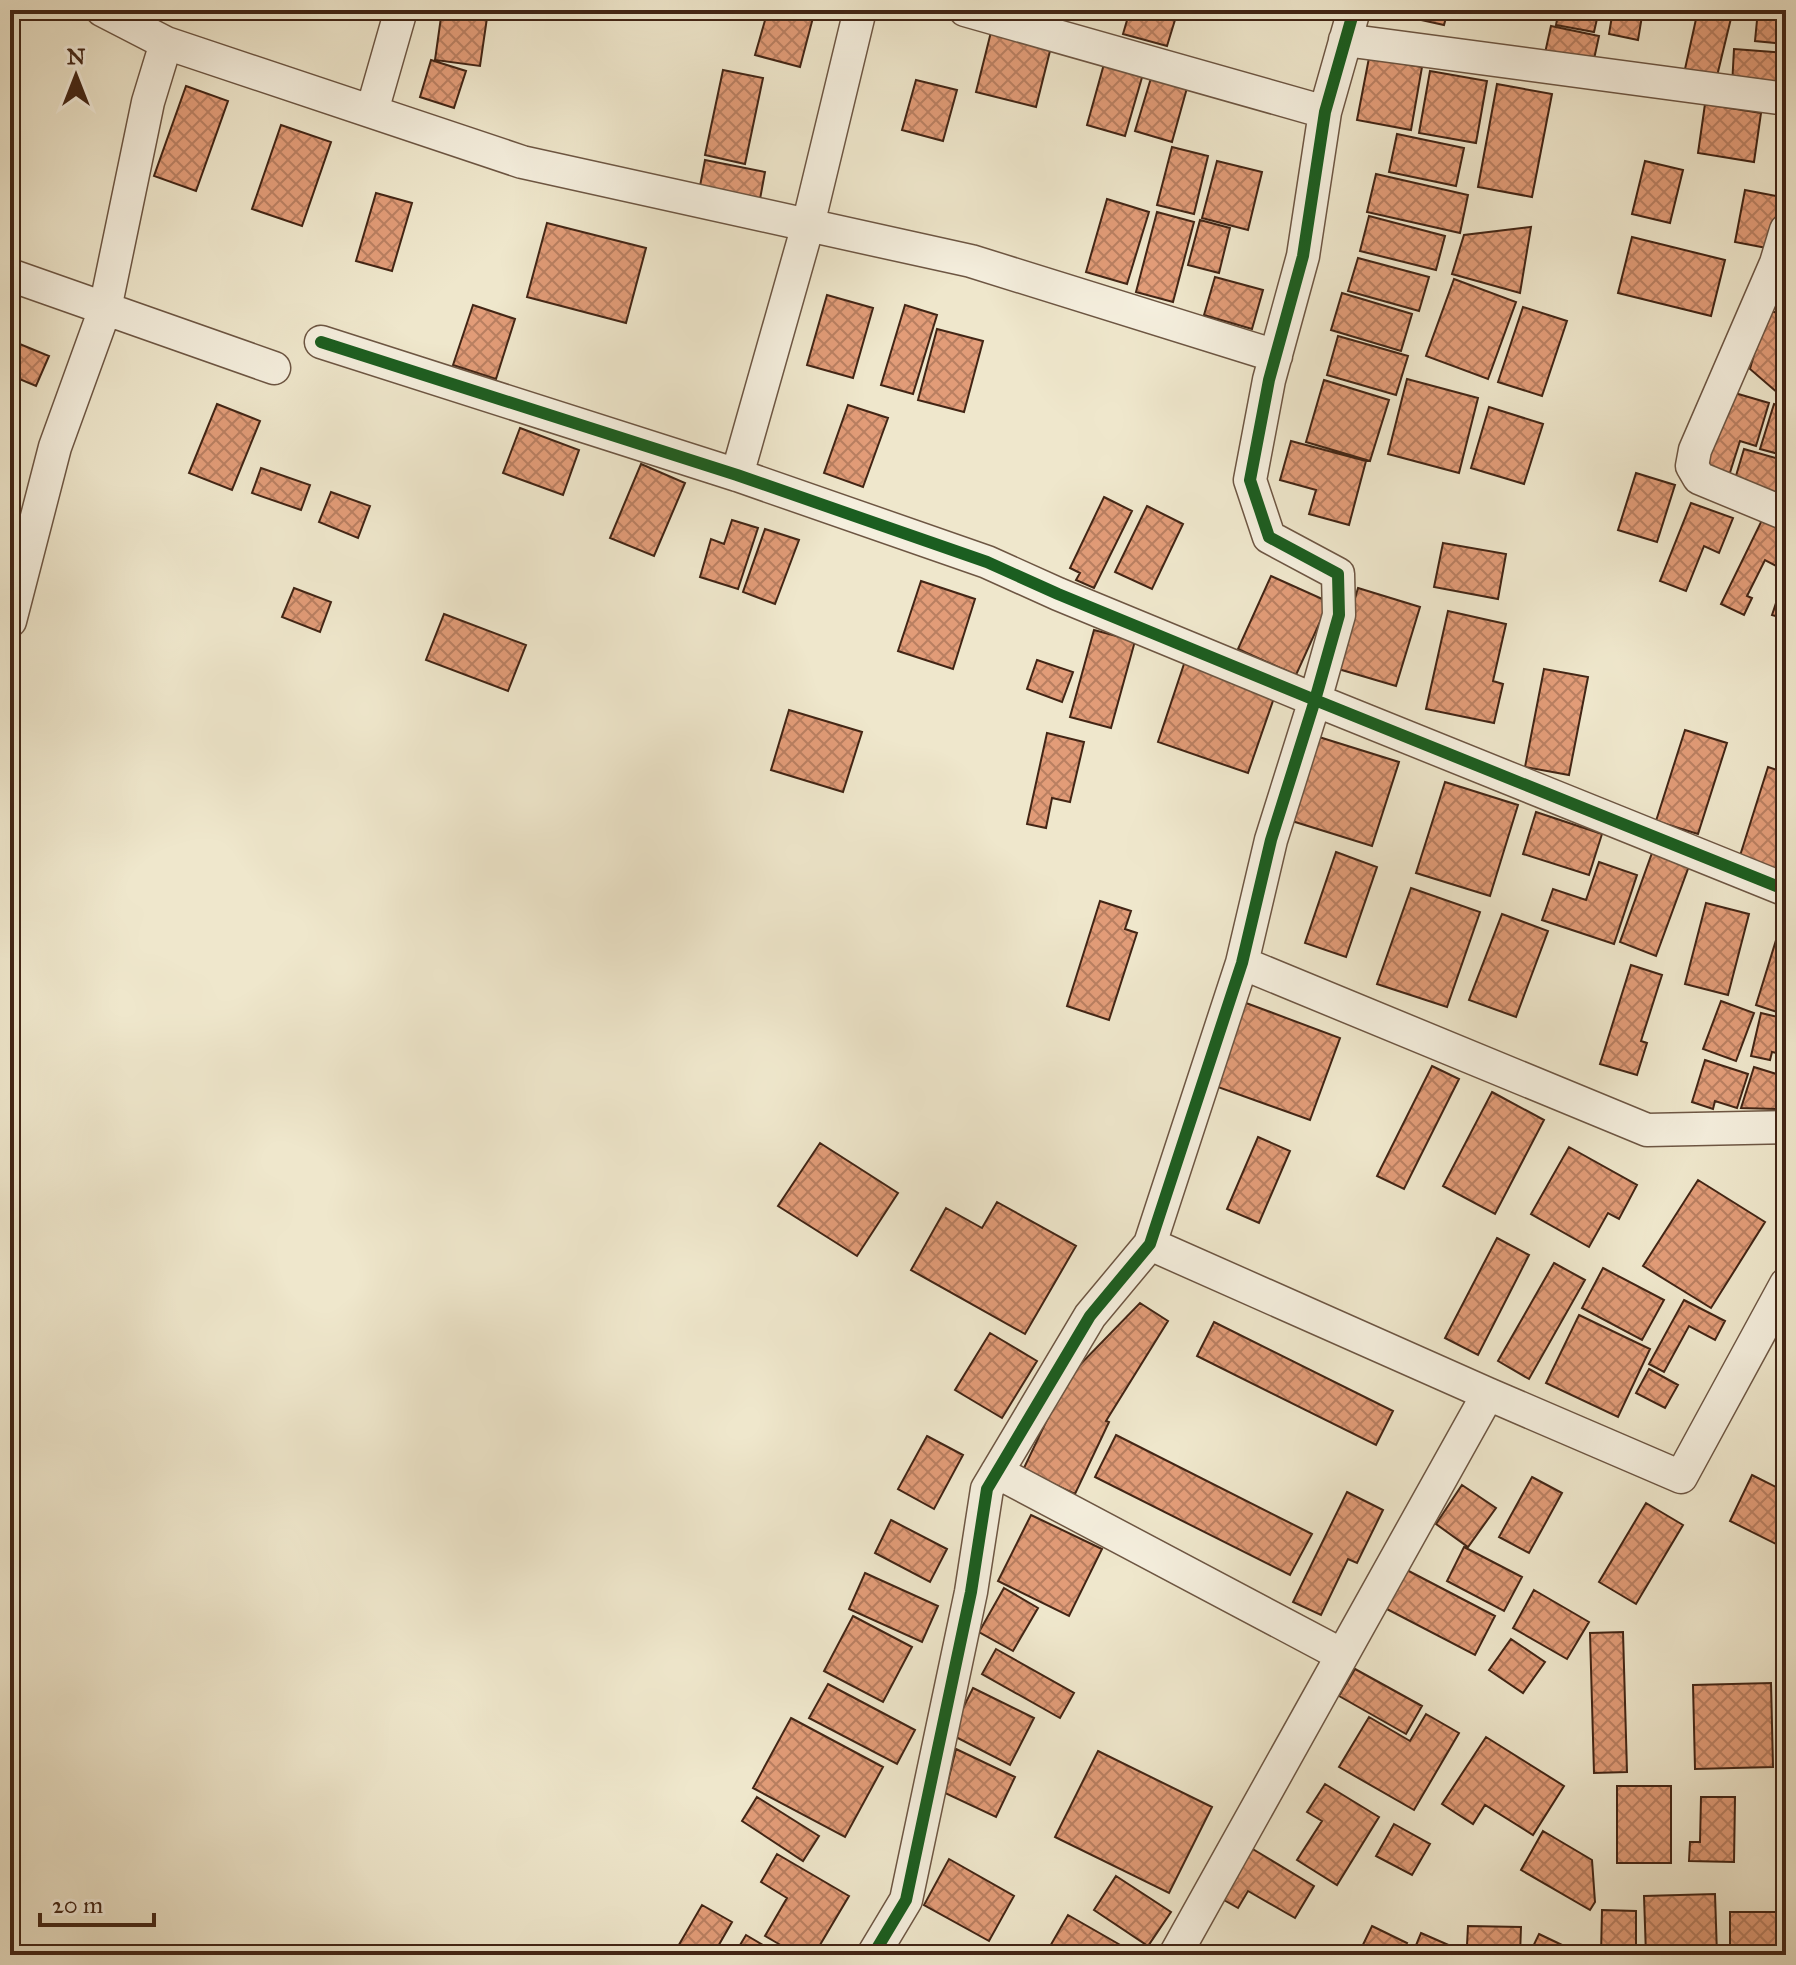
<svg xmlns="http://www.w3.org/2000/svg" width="1796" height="1965" viewBox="0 0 1796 1965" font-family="'IM FELL Great Primer',serif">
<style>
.building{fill:url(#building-cross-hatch);stroke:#422515;stroke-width:2}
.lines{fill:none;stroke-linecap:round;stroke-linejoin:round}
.street-casing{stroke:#6d5643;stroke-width:35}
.street{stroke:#f5efde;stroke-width:32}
.cycleway-casing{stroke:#f5efde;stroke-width:17}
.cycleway{stroke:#1b5e20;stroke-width:12}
</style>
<defs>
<pattern id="building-cross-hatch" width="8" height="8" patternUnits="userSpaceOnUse" patternTransform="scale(2)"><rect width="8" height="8" fill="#e29c78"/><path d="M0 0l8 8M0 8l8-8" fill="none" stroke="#b97f61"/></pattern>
</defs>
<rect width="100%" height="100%" fill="#efe7cc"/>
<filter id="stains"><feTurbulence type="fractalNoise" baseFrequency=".0025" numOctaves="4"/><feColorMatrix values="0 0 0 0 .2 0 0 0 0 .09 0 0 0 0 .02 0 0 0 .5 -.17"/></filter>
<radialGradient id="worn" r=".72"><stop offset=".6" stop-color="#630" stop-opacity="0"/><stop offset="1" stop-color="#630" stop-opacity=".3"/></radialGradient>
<path class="building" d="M442,10L488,11L480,66L435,60Z
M768,10H815L800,67L755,55Z
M1130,10H1178L1167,46L1123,34Z
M1376,10H1448L1444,25Z
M1559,10H1599L1594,32L1556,25Z
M1613,10H1643L1638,40L1609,34Z
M1698,10H1733L1717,76L1685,69Z
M1758,10L1786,12V44L1755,41Z
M1551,26L1599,36L1591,73L1543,62Z
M991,32L1051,47L1036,107L976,92Z
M1734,49L1786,53V90L1732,86Z
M1369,58L1422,67L1411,130L1357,120Z
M431,60L466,71L454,108L420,97Z
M1104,64L1143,74L1125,136L1087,125Z
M723,70L763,78L745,164L705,155Z
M1430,71L1487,81L1476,143L1419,133Z
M1151,78L1187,88L1172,142L1135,131Z
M916,80L957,90L943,141L902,130Z
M1497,84L1552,94L1532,197L1478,187Z
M186,86L228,101L196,191L154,176Z
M1705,104L1761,113L1754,162L1698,153Z
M281,125L331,142L302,226L252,209Z
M1397,134L1464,148L1456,186L1389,172Z
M1172,147L1208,156L1194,214L1157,205Z
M705,160L765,172L760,199L700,186Z
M1217,161L1262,172L1248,230L1202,218Z
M1645,161L1683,170L1670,223L1632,214Z
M1376,174L1468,195L1460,233L1367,212Z
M1745,190L1781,197L1772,249L1735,242Z
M376,193L412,203L392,271L356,261Z
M1107,199L1149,212L1127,284L1086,272Z
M1157,212L1194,222L1173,302L1136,292Z
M1369,216L1445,236L1436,270L1360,251Z
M1200,220L1230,228L1219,273L1188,265Z
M547,223L646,248L626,323L527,297Z
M1531,227L1520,293L1452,274L1464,235Z
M1632,237L1725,260L1711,316L1618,293Z
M1358,258L1429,277L1419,311L1348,291Z
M1215,277L1263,290L1252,329L1204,315Z
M1454,279L1516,302L1488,379L1426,356Z
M1342,293L1412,314L1401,351L1331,330Z
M827,295L873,308L853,378L807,365Z
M473,305L515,319L496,379L453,365Z
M905,305L937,315L913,394L881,385Z
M1523,307L1567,321L1542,396L1498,382Z
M1766,310L1786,315V371L1779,394L1750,369Z
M937,329L983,341L964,412L918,400Z
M1338,336L1408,356L1396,395L1327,375Z
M10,340L49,356L36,386L10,375Z
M1407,379L1478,398L1459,473L1388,454Z
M1324,380L1389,400L1370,461L1306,442Z
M1728,391L1769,403L1756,446L1740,441L1727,482L1703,475Z
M217,404L260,421L232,490L189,473Z
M1774,404L1786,408V456L1760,449Z
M848,405L888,418L863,487L824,473Z
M1489,407L1543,424L1524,484L1471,468Z
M520,428L579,450L563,495L503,473Z
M1291,441L1366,461L1349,525L1309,514L1316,490L1280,480Z
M1744,449L1786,461V505L1732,489Z
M641,464L685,483L654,556L610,538Z
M261,468L310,485L301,510L252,493Z
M1636,473L1675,485L1657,542L1618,530Z
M331,492L370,506L358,538L319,522Z
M1104,497L1132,511L1094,588L1076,580L1080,573L1070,568Z
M1691,503L1733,518L1719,553L1704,546L1686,591L1660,581Z
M1147,506L1183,524L1152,589L1115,572Z
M1763,518L1786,529V546L1776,566L1765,560L1747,596L1752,598L1744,615L1721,604Z
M732,520L758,528L738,589L700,577L711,539L724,544Z
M765,529L799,540L775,604L743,592Z
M1443,543L1506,554L1498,599L1434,587Z
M1786,573V619L1772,615Z
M1271,576L1329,602L1296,675L1238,649Z
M921,581L975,599L953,669L898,651Z
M294,588L331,602L320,632L282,617Z
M1358,588L1420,607L1396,686L1335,668Z
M1448,611L1506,624L1493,681L1503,684L1494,723L1426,709Z
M444,614L526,645L508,691L426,660Z
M1094,630L1135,641L1111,728L1070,717Z
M1037,660L1073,672L1062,702L1027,689Z
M1185,661L1276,692L1248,773L1158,742Z
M1544,669L1588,677L1569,775L1525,767Z
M789,710L862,732L843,792L771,770Z
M1685,730L1727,743L1698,834L1656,821Z
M1047,733L1084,742L1070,802L1052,798L1046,828L1027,824Z
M1319,737L1399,762L1372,846L1292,821Z
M1768,767L1786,773V877L1738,862Z
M1445,782L1518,805L1490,896L1416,873Z
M1536,812L1602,834L1589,875L1523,854Z
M1336,852L1377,867L1346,957L1305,943Z
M1652,853L1689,866L1656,956L1620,942Z
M1599,862L1637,875L1614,944L1542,920L1553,889L1586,900Z
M1411,888L1480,912L1447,1007L1377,984Z
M1100,901L1131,911L1125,929L1137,933L1109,1020L1067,1006Z
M1706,903L1749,914L1728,995L1685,984Z
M1502,914L1548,931L1516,1017L1469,1000Z
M1781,924L1786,925V1015L1756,1005Z
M1631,965L1662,975L1641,1041L1647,1043L1637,1075L1600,1064Z
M1721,1001L1754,1013L1736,1061L1703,1049Z
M1246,1003L1340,1038L1310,1120L1215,1086Z
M1761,1013L1786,1019V1055L1772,1052L1770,1060L1751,1056Z
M1705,1060L1748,1074L1737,1108L1715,1101L1713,1109L1692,1102Z
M1432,1066L1459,1079L1404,1189L1377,1176Z
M1754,1067L1786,1077V1085L1776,1109L1741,1108Z
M1492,1092L1544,1120L1495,1214L1443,1186Z
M1258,1137L1290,1151L1259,1223L1227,1209Z
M820,1143L898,1193L857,1256L778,1206Z
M1569,1147L1637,1185L1619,1219L1608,1213L1589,1247L1531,1214Z
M1698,1180L1765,1222L1711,1308L1643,1266Z
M997,1202L1076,1246L1025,1334L911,1270L946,1208L982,1228Z
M1497,1238L1529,1255L1478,1355L1445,1338Z
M1554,1263L1585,1280L1529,1379L1498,1361Z
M1603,1268L1664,1300L1642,1340L1582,1308Z
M1684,1300L1725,1321L1715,1340L1689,1326L1664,1372L1649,1364Z
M1140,1303L1168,1321L1106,1421L1109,1422L1075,1494L1023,1470L1067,1378Z
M1579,1315L1650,1349L1618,1417L1546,1383Z
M1214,1322L1393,1411L1376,1445L1197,1356Z
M990,1333L1037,1361L1002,1418L955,1390Z
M1649,1369L1678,1385L1665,1408L1636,1393Z
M1116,1435L1312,1534L1290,1575L1095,1477Z
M927,1436L963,1455L934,1509L898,1489Z
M1752,1475L1786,1492V1549L1730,1521Z
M1532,1477L1562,1493L1529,1553L1499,1537Z
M1462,1485L1496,1508L1468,1547L1436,1524Z
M1347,1492L1383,1510L1357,1563L1348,1559L1321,1615L1293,1602Z
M1646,1503L1683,1525L1636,1604L1599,1582Z
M1031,1515L1102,1549L1069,1616L998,1581Z
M891,1520L947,1549L930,1582L875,1553Z
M1464,1547L1522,1577L1504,1611L1447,1581Z
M1401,1567L1495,1616L1475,1655L1381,1606Z
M865,1573L938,1606L922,1642L849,1609Z
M1004,1588L1038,1608L1013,1651L979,1632Z
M1534,1590L1589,1622L1567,1659L1513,1628Z
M853,1616L912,1647L883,1702L824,1671Z
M1623,1632L1627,1772L1594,1773L1590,1633Z
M1511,1639L1545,1662L1523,1693L1489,1670Z
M996,1649L1074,1693L1060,1718L982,1674Z
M1355,1669L1422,1706L1406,1734L1339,1696Z
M1771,1683L1773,1767L1695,1769L1693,1685Z
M828,1684L915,1730L897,1764L809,1718Z
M973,1688L1034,1718L1010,1765L950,1734Z
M1426,1714L1459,1733L1414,1810L1339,1767L1369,1717L1410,1741Z
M791,1718L883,1767L845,1837L753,1788Z
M1486,1737L1564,1786L1533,1835L1485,1805L1473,1824L1442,1804Z
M956,1749L1015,1777L996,1817L945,1793Z
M1098,1751L1212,1807L1169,1893L1055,1837Z
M1325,1784L1379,1817L1337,1885L1297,1860L1322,1821L1307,1812Z
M1617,1786H1671V1863H1617Z
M757,1797L819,1836L803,1861L742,1821Z
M1701,1797H1735L1734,1862L1689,1861L1690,1842H1700Z
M1394,1824L1430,1844L1412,1875L1376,1856Z
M1543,1831L1592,1860L1595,1902L1590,1910L1521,1870Z
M1246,1845L1314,1886L1295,1918L1248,1891L1238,1908L1215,1895Z
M777,1854L849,1896L814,1955H798L765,1936L787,1898L761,1882Z
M949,1859L1014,1896L989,1941L924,1905Z
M1116,1876L1171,1912L1148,1946L1094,1910Z
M1715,1894L1717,1955H1646L1644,1896Z
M702,1905L732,1922L713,1955H673Z
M1602,1910L1636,1911V1955H1601Z
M1730,1912H1786V1955H1730Z
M1068,1915L1136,1954L1045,1955Z
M1372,1926L1407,1943L1401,1955H1358Z
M1468,1926L1521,1927L1520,1955H1492V1945H1467Z
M1421,1933L1460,1950L1461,1955H1412Z
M1539,1934L1583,1955H1529Z
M746,1935L775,1952L773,1955H734Z
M1206,1946L1225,1955H1202Z"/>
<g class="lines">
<defs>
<path id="street" d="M102,10L166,43L522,162L971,261L1276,356
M965,10L1325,112
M1345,40L1786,99
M372,111L401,10
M1786,230L1776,263L1695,450L1692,466L1699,478L1786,514
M10,275L274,368
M321,342L737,475L987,562L1058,594L1315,700L1786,890
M737,475L808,225L860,10
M10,621L55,447L105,309L148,102L166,43
M1242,963L1647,1130L1786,1127
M1150,1244L1488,1394L1681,1477L1786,1284
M997,1472L1342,1655
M873,1955L906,1900L971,1592L987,1489L1090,1316L1150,1244L1242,963L1271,840L1315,700L1339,615L1338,574L1269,537L1250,480L1269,380L1303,256L1325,112L1354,10
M1175,1955L1488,1394"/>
</defs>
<use href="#street" class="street-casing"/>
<use href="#street" class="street"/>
<defs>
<path id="cycleway" d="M321,342L737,475L987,562L1058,594L1315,700L1786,890
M873,1955L906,1900L971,1592L987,1489L1090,1316L1150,1244L1242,963L1271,840L1315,700L1339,615L1338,574L1269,537L1250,480L1269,380L1303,256L1325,112L1354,10"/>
</defs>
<use href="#cycleway" class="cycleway-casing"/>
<use href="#cycleway" class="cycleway"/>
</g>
<rect width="1796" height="1965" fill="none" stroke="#efe7cc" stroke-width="40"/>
<rect x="12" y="12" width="1772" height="1941" fill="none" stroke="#422515" stroke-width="4"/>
<rect x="20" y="20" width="1756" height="1925" fill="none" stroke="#422515" stroke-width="2"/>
<g transform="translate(76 76)" stroke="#f5efde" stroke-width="6" paint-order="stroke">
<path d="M0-6L14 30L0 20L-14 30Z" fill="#422515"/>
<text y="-12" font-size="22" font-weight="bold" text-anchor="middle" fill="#422515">N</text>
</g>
<path d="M40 1913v12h114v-12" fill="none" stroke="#422515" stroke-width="4"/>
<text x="52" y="1913" font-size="24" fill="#422515" stroke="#f5efde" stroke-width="6" paint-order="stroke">20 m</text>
<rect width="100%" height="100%" filter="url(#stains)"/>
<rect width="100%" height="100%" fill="url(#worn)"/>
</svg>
